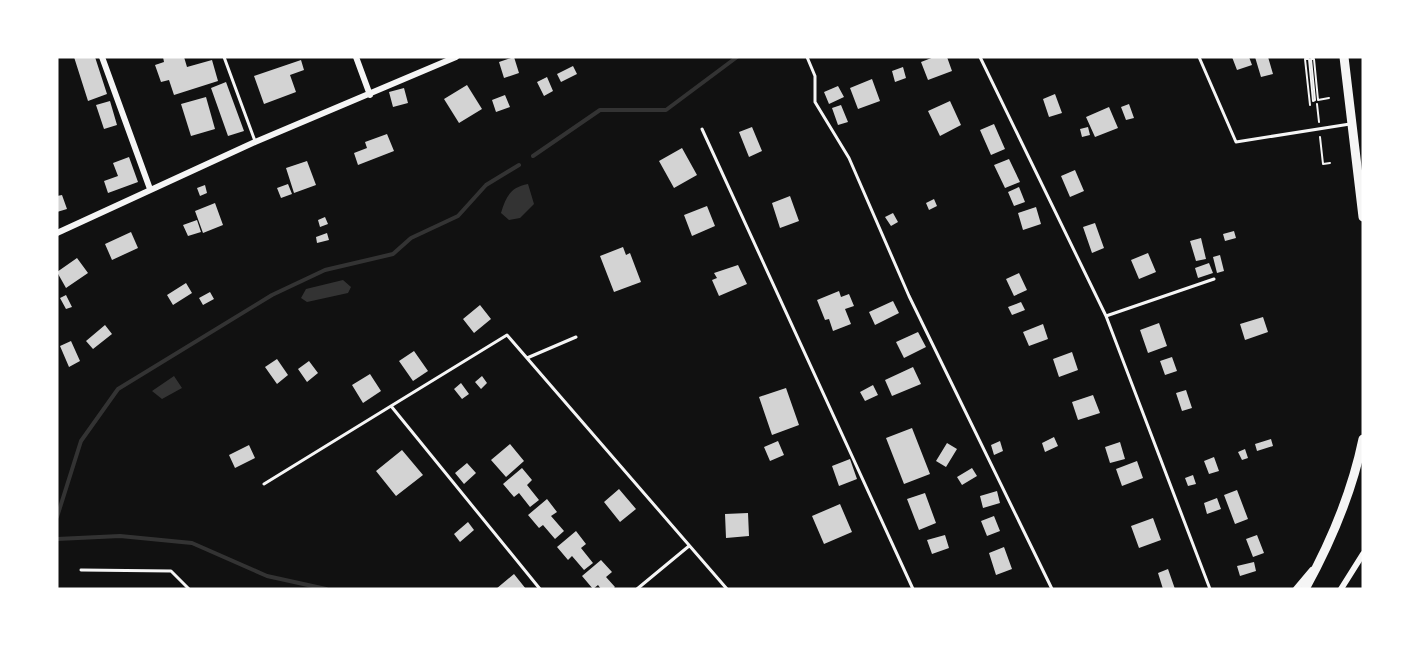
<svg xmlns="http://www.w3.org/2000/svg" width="1420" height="646" viewBox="0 0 1420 646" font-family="'PT Sans',sans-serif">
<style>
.water{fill:#333}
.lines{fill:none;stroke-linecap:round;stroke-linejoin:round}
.stream{stroke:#333;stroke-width:4}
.building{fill:#d3d3d3}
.path{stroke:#f5f5f5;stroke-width:2}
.service{stroke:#f5f5f5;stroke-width:3}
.minor{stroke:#f5f5f5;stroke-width:6}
.secondary{stroke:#f5f5f5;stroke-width:9}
</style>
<rect width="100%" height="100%" fill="#111"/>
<path class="water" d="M528,184L534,204L520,218L509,220L501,213C506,196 511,187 528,184Z
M343,280L351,287L348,293L307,302L301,298L306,289Z
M174,376L182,388L162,399L152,391Z"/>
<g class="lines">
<path class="stream" d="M533,156L600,110H666L737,57
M57,517L81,441L118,389L272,295L325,270L393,254L411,238L458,216L486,185L519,165
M57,539L120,536L192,543L267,576L326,589"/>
</g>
<path class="building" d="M74,57H95L107,94L88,101Z
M163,57H184L187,67L212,60L218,81L174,95L169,80L161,82L155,65L164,62Z
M514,57L519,73L504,78L499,62Z
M934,57H947L952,71L928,80L921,62Z
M1232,57H1249L1252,65L1237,70Z
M1255,57H1268L1273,74L1261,77Z
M301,60L304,70L290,75L296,92L264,104L254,76Z
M573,66L577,74L561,82L557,74Z
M903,67L906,78L895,82L892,71Z
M547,77L553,91L544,96L537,82Z
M872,79L880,101L858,109L850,88Z
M226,82L244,131L228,136L211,88Z
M467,85L482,109L459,123L444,99Z
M838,86L844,97L829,104L824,92Z
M404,88L408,103L393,107L389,92Z
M1055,94L1062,113L1049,117L1043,99Z
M505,95L510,107L496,112L492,100Z
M206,97L215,129L191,136L181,104Z
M110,101L117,125L104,129L96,105Z
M950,101L961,125L940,136L928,111Z
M1129,104L1134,118L1126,120L1121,107Z
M841,105L848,122L838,125L832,108Z
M1109,107L1118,128L1095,137L1086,117Z
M994,124L1005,149L991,155L980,130Z
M752,127L762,151L749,157L739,132Z
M1088,127L1090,135L1082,137L1080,129Z
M387,134L394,151L358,165L354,153L367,148L365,142Z
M682,148L697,175L674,188L659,161Z
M129,157L138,182L108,193L104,181L118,176L113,163Z
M1009,159L1020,182L1005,188L994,165Z
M307,161L316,185L294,193L286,168Z
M1075,170L1084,191L1070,197L1061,176Z
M288,184L292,194L281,198L277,188Z
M205,185L207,193L200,196L197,188Z
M1019,187L1025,202L1014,206L1008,192Z
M62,195L67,209L57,212V196Z
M790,196L799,221L780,228L772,203Z
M934,199L937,206L929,210L926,203Z
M215,203L223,225L203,233L195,211Z
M707,206L715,226L692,236L684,215Z
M1036,207L1041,224L1023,230L1018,213Z
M893,213L898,222L891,226L885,217Z
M325,217L328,224L320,227L318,220Z
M197,220L201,232L188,236L183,225Z
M1095,223L1104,248L1092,253L1083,227Z
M1234,231L1236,238L1225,241L1223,234Z
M131,232L138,248L112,260L105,244Z
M327,233L329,240L317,243L316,237Z
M1201,238L1206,259L1196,261L1190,241Z
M623,247L626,255L630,253L641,282L614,292L600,256Z
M1148,253L1156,272L1139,279L1131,260Z
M1220,255L1224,271L1217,273L1213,257Z
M77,258L88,273L66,288L57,272Z
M1209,263L1213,273L1198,278L1195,268Z
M738,265L747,284L719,296L712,280L717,278L714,273Z
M1019,273L1027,290L1014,296L1006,279Z
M186,283L192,293L173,305L167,295Z
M839,291L841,297L849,294L854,306L845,309L851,324L833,331L829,319L825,320L817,300Z
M210,292L214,299L203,305L199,298Z
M66,295L72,307L66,309L60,298Z
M893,301L899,313L875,325L869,312Z
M1021,302L1025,310L1012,315L1008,307Z
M480,305L491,319L474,333L463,319Z
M1263,317L1268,332L1245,340L1240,324Z
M1159,323L1167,346L1148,353L1140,330Z
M1043,324L1048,339L1029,346L1023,332Z
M105,325L112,334L93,349L86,341Z
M918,332L926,347L904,358L896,342Z
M71,341L80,361L69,367L60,346Z
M414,351L428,371L413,381L399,361Z
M1072,352L1078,370L1059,377L1053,359Z
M1172,357L1177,371L1165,375L1160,361Z
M277,359L288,375L277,384L265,367Z
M309,361L318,373L307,382L298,369Z
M913,367L921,384L892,396L885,380Z
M370,374L381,391L363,403L352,385Z
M482,376L487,383L481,389L475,382Z
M461,383L469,394L462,399L454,389Z
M873,385L878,395L865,401L860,392Z
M786,388L799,425L772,435L759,397Z
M1186,390L1192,408L1182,411L1176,393Z
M1093,395L1100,413L1078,420L1072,402Z
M912,428L930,474L904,484L886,438Z
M1054,437L1058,446L1045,452L1042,443Z
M1271,439L1273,446L1257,451L1255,444Z
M778,441L784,455L770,461L764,447Z
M1000,441L1003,451L994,455L991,445Z
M1120,442L1125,459L1110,463L1105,447Z
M947,443L957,449L946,467L936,461Z
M510,444L524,461L506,477L491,460Z
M249,445L255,458L235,468L229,455Z
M1245,449L1248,458L1242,460L1238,452Z
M402,450L423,475L396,496L376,471Z
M1214,457L1219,471L1209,474L1204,461Z
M850,459L857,479L839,486L832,466Z
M1137,461L1143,478L1122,486L1116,469Z
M467,463L476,473L464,484L455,473Z
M522,468L532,480L527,485L539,500L530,507L519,493L514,497L503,484Z
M972,468L977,476L962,485L957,477Z
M1193,475L1196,484L1188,486L1185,478Z
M619,489L636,509L620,522L604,502Z
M1237,490L1248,519L1235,524L1224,495Z
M997,491L1000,503L983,508L980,496Z
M925,493L936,523L919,530L907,499Z
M1217,498L1221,509L1207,514L1204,503Z
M547,499L557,512L551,516L564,531L555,539L543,525L539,528L528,515Z
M840,504L852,532L824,544L812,516Z
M748,513L749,536L726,538L725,514Z
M994,516L1000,531L987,536L981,521Z
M1153,518L1161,540L1139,548L1131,526Z
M468,522L474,530L460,542L454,534Z
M576,531L586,544L581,548L593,563L584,570L572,556L568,560L557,547Z
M945,535L949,548L932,554L927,540Z
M1257,535L1264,553L1253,557L1246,539Z
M1004,547L1012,569L996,575L989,553Z
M601,560L612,572L606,577L615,587L613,589H601L598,585L593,589L582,576Z
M1254,562L1256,571L1240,576L1237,566Z
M1168,569L1175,589H1163L1158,573Z
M514,574L526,589H496Z"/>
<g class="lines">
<path class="path" d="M1317,104L1319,122
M1310,105L1305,59H1309L1313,101L1315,100L1311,59H1314L1318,100L1329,98
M1320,137L1323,164L1330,163"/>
<path class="service" d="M224,57L255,141
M807,57L815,76V102L849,158L909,296L1052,589
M980,57L1106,316L1210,589
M1199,57L1236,142L1350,124
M702,129L913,589
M1106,316L1214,279
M527,358L576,337
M391,406L507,335L727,589
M264,484L391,406L540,589
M81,570L171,571L189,589
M637,589L689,546"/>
<path class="minor" d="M102,57L150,189
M356,57L370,95
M57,233L255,142L456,57
M1296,589L1312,570
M1341,589L1363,554"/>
<path class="secondary" d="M1344,57L1363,217
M1305,589C1331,542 1352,492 1363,439"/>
</g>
<rect width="1420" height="646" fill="none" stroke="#ffffff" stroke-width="117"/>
</svg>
